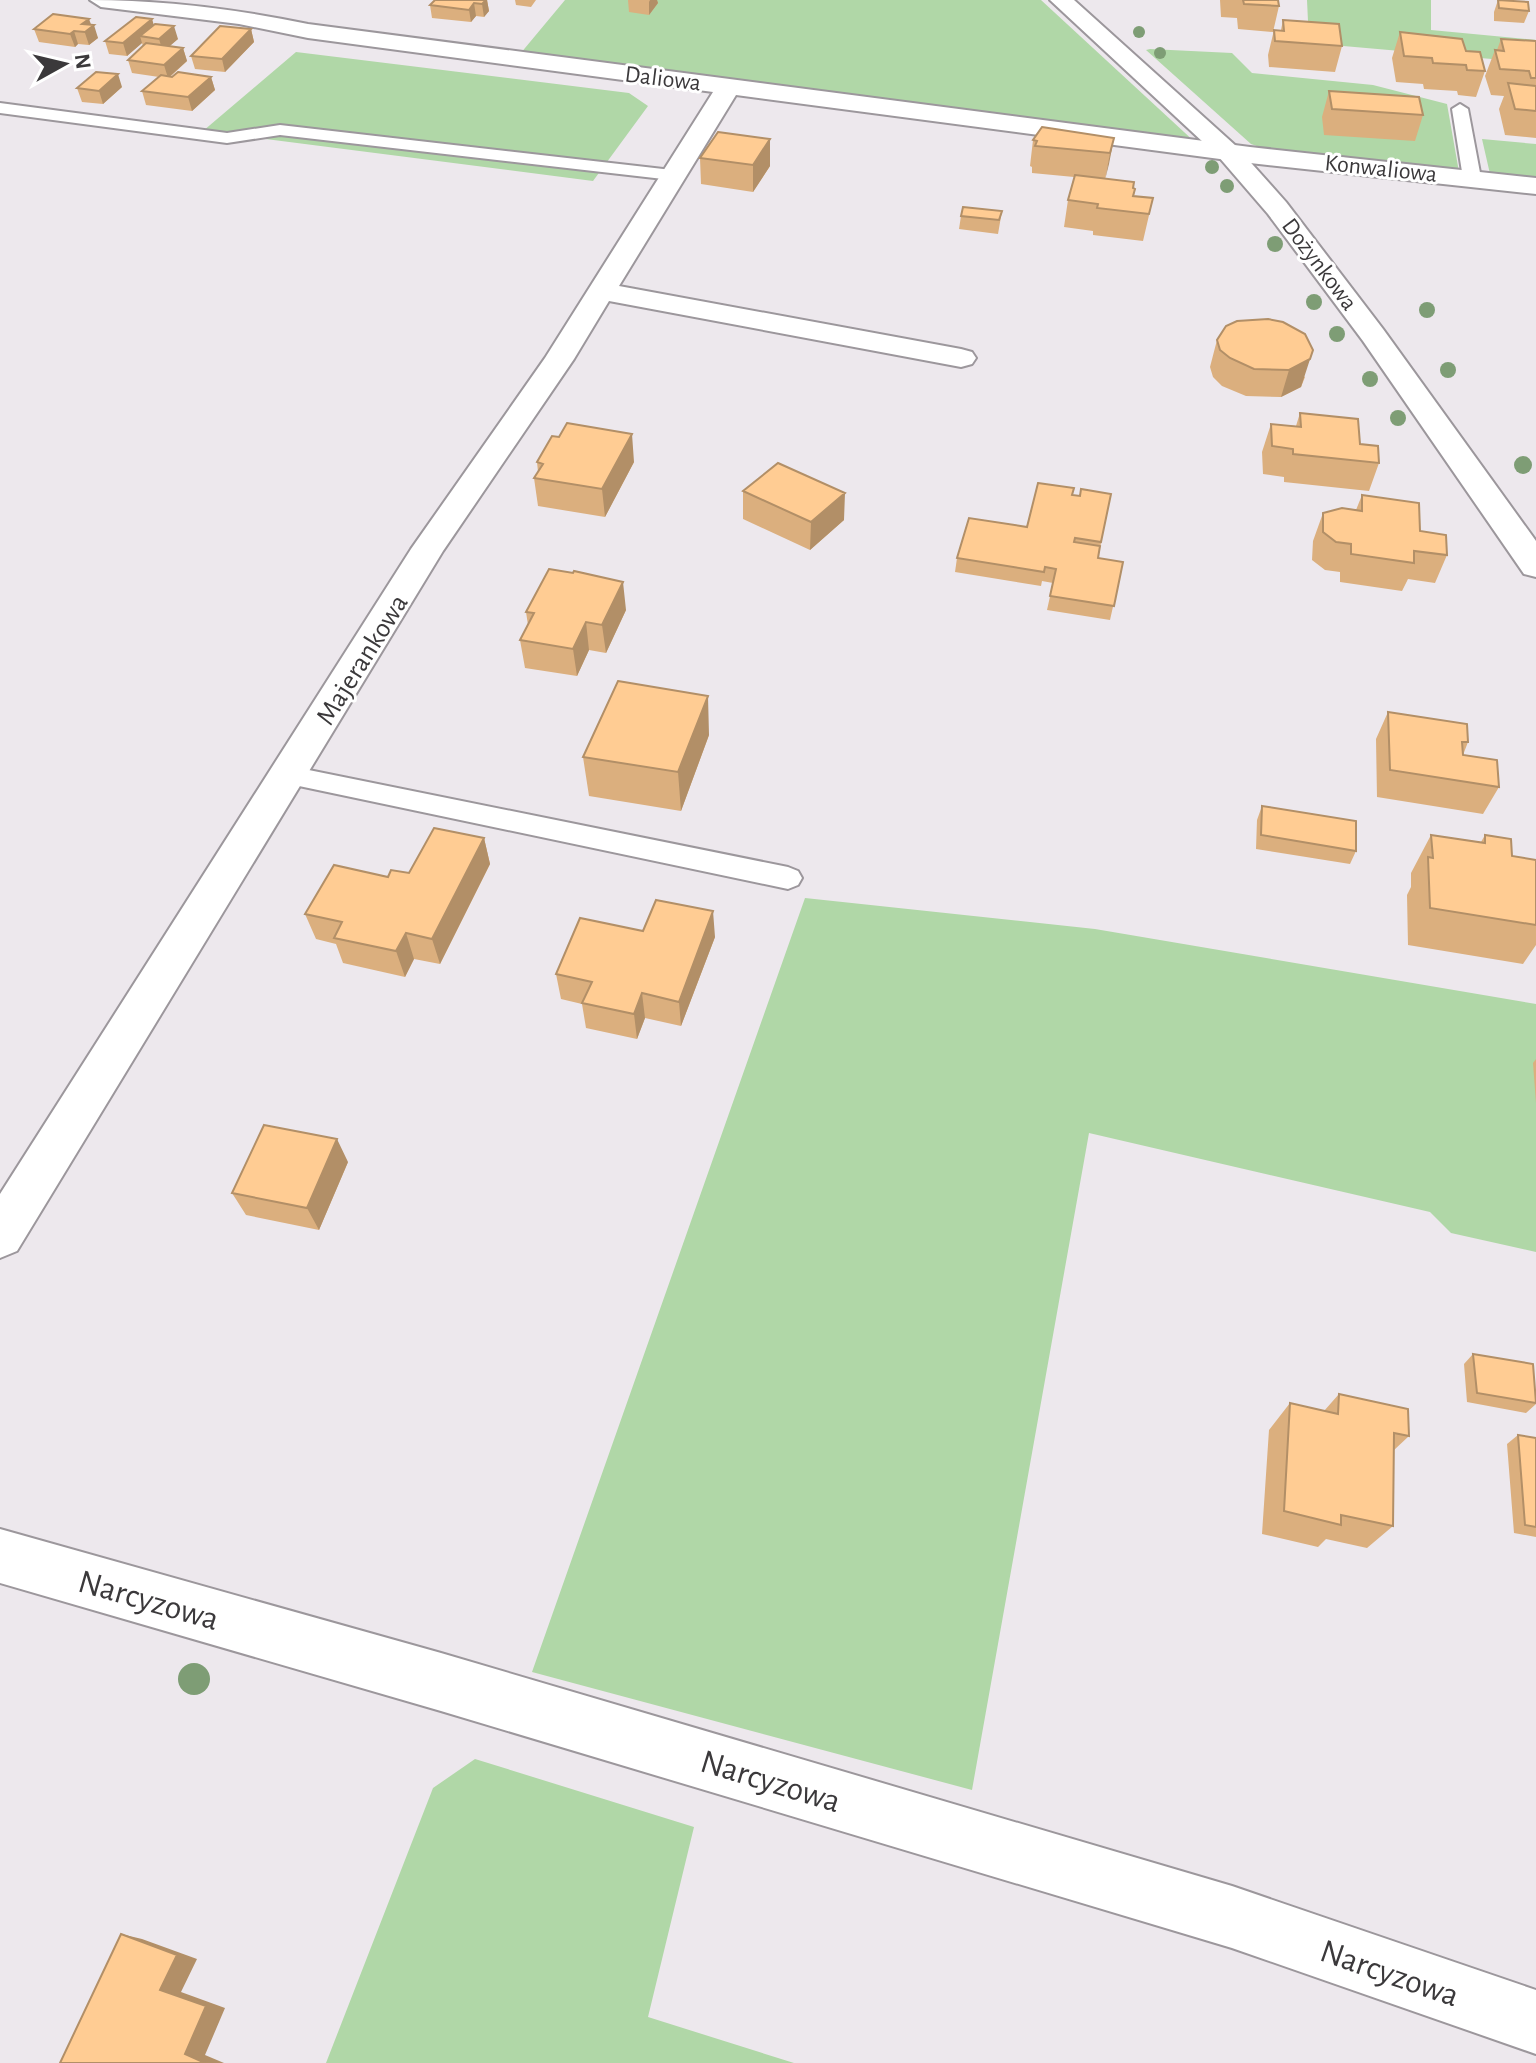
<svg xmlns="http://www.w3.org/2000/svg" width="1536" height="2063" viewBox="0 0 1536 2063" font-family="'Alegreya Sans',sans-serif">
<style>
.green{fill:#b0d7a7}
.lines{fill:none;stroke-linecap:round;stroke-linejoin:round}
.lane-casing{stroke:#9c979c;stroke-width:4}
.street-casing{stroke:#9c979c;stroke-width:4}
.secondary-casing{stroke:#9c979c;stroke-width:4}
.lane{fill:#fff;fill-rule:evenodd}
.street{fill:#fff;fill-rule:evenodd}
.secondary{fill:#fff;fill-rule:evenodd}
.tree{fill:#7e9d75}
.wall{fill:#dbaf7e}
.shaded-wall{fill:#b28f67}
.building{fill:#ffcc93;stroke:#b28f67;stroke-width:2}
.labels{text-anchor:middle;stroke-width:6;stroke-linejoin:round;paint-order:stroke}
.far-street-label{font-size:24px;fill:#3b393b;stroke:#fff}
.street-label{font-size:28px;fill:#3b393b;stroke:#fff}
.near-street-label{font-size:34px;fill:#3b393b;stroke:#fff}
</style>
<rect width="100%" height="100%" fill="#ede8ed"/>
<path class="green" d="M565,0H1041L1197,144L633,66L520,54Z
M1307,0H1431V30L1536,40V63L1309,43Z
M1150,49L1232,53L1252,73L1373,85L1447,104L1459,172L1277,153L1251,144L1146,50Z
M296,52L629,93L648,106L593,181L203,131Z
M1482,139L1536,144V179L1490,174Z
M805,898L1095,929L1536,1004V1252L1451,1233L1430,1212L1089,1133L972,1790L532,1672Z
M475,1759L694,1827L648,2017L794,2063H326L433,1788Z"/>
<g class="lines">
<defs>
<path id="lane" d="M0,103L227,133L280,125L672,170L681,175L672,180L280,135L227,143L0,113Z
M1460,104L1468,109L1481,178L1472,183L1463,178L1452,109Z
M289,766L788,867L798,871L802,878L798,885L788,889L280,782L276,775L280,768Z"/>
<path id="street" d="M90,0C164,0 235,9 308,24L1250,147L1536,178V194L1250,163L736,95L619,286L961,349L972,352L976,358L972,364L961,367L609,301L574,359L443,551L17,1251L0,1258V1194L411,549L545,358L713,92L308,38L239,24L101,7Z
M0,1529L441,1653L1232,1886L1536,1990V2054L1232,1948L441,1711L0,1583Z"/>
<path id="secondary" d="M1050,0H1074L1236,146L1286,202L1383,329L1536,541V577L1524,574L1363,341L1268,214L1218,156Z"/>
</defs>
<use href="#lane" class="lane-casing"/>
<use href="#street" class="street-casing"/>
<use href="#secondary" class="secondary-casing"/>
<use href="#lane" class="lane"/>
<use href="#street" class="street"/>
<use href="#secondary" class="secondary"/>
</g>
<g class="tree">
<circle cx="1139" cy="32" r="6"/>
<circle cx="1160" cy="53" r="6"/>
<circle cx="1212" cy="167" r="7"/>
<circle cx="1227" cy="186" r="7"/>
<circle cx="1275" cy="244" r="8"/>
<circle cx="1314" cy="302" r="8"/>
<circle cx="1427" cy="310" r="8"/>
<circle cx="1337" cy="334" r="8"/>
<circle cx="1448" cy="370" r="8"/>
<circle cx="1370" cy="379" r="8"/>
<circle cx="1398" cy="418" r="8"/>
<circle cx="1523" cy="465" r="9"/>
<circle cx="194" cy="1679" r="16"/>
</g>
<path class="wall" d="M487,0L489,11L484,17L476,16L471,22L432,18L430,5Z
M515,0H536L531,7L516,5Z
M628,0H657L658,3L649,15L629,12Z
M1220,0H1278L1279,6L1273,32L1238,29L1237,18L1221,17Z
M1498,0L1529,11L1524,23L1494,21V12Z
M152,19L153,25L178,39L169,46L183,48L187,61L170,77H211L215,90L192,111L146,105L142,91L159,77L132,73L128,60L143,46L142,43L127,56L109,54L105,41Z
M1283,20L1342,46L1335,72L1269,67L1268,55L1274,30H1281Z
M91,25L98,38L89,45L78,44L75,47L39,42L34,29Z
M251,29L254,42L225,72L195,69L191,56Z
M1400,32L1466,51L1485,71L1476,97L1458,95L1457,91L1424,89L1423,84L1396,82L1392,58Z
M1501,39L1536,41V138L1505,135L1499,109L1504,96L1491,95L1485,76L1495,50H1497Z
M122,87L103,104L82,102L77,88Z
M1329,91L1423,115L1415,141L1324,135L1322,117Z
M1114,138L1105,179L1135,189L1134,196L1153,198L1143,241L1093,235V231L1064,227L1068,200L1074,177L1032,173V167L1030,166L1033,140Z
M770,139V166L753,192L701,184L700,158Z
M1002,211L998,234L959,229L961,216Z
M1226,326L1305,377L1301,387L1281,397L1246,396L1222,386L1213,377L1210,367L1217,340Z
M1300,413L1360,444L1379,463L1369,491L1284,482V477L1263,474L1262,452L1271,424L1296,426Z
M537,462H634L605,517L538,506L534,478L538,472Z
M743,491L844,520L810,550L743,519Z
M1111,494L1098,558L1123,562L1110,620L1047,610L1053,583L1042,581L1041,586L955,572L957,558L1027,527L1072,495L1080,496Z
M1362,495L1420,531L1447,555L1435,583L1408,579L1402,591L1340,582V572L1325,570L1312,560L1313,541L1323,513L1356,510Z
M626,610L606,653L589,650L577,676L525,668L520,640L528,625L526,612Z
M1388,712L1468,742L1463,755L1499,787L1483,814L1377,797L1376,739Z
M709,735L681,811L589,796L583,757Z
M1262,806L1356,851L1350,864L1256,849L1257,820Z
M1431,835L1481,842L1485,835L1512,856L1536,860V945L1523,964L1408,945L1407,895L1411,887V873Z
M484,838L490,864L440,964L414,959L405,977L343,963L336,944L316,939L305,914L388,877L409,873Z
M643,931L715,937L681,1026L645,1018L637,1039L586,1028L582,1004L561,999L556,974Z
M1536,1059V1103L1533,1063Z
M348,1162L319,1230L246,1215L232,1193Z
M1473,1354L1536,1404L1526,1413L1467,1402L1464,1364Z
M1339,1394L1409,1436L1393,1451V1526L1367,1548L1326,1539L1318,1547L1262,1534L1269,1430L1290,1403L1324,1411Z
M1518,1435L1536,1438V1537L1514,1533L1507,1444Z"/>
<path class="shaded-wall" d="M486,0H487L489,11L484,17L482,4Z
M650,0H657L658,3L649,15V2Z
M474,3L476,16L471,22L469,10Z
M89,19L92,27L94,25L98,38L89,45L82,24Z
M152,19L156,32L140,36L142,43L127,56L123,43Z
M174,26L178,39L163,52L159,39Z
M251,29L254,42L225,72L222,59Z
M74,31L78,44L75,47L70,34Z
M183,48L187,61L168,78L164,65Z
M118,74L122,87L103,104L99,91Z
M211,77L215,90L192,111L188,97Z
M1114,138L1109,164L1105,180L1110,153Z
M770,139V166L753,192V165Z
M1313,350L1301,387L1281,397L1289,370Z
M632,434L634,462L605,517L602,489Z
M845,493L844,520L810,550L811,522Z
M623,582L626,610L606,653L602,625Z
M586,622L589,650L577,676L573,649Z
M708,696L709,735L681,811L678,772Z
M484,838L490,864L440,964L432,939Z
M713,911L715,937L681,1026L679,1002Z
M406,933L414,959L405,977L396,951Z
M642,993L645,1018L637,1039L634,1014Z
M337,1139L348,1162L319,1230L307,1208Z
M121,1934L142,1939L197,1959L181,1992L225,2008L205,2055L224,2063H205L185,2054L160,1990Z"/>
<path class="building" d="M435,0H486L482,4L474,3L469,10L430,5Z
M1243,0H1278L1279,6L1244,4Z
M1498,0L1528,2L1529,11L1499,8Z
M53,14L89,19L82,24L94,25L85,32L74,31L70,34L34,29Z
M136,17L152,19L123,43L105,41Z
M1283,20L1339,24L1342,46L1275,41L1274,30L1284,31Z
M155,24L174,26L159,39L140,36Z
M220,26L251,29L222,59L191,56Z
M1400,32L1462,39L1466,51L1480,52L1485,71L1467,70L1466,65L1433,63L1432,58L1404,56Z
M1501,39L1536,41V78H1531L1529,71L1500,69L1495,50L1504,51Z
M146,43L183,48L164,65L128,60Z
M96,72L118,74L99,91L77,88Z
M178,72L211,77L188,97L142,91L161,75L172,77Z
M1508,83L1536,86V111L1515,109Z
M1329,91L1419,97L1423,115L1332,109Z
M1042,127L1114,138L1110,153L1035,146L1037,141L1033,140Z
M718,132L770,139L753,165L700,158Z
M1075,175L1134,182L1133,188L1135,189L1133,196L1153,198L1149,214L1097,208L1098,204L1068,200Z
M963,207L1002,211L999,220L961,216Z
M1268,319L1283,322L1305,334L1313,350L1310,359L1289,370L1254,369L1230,358L1220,350L1217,340L1226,326L1237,321Z
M1300,413L1358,419L1360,444L1378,446L1379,463L1293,454V449L1272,446L1271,424L1301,427Z
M567,423L632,434L602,489L534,478L543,464L537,462L552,436L559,437Z
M778,463L845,493L811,522L743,491Z
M1038,483L1074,488L1072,495L1080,496L1081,489L1111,494L1101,542L1075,538L1074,542L1100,546L1098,558L1123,562L1114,606L1050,596L1056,569L1045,567L1044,572L957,558L969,518L1027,527Z
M1362,495L1419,503L1420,531L1446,535L1447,555L1414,551V563L1351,554V544L1336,542L1323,532V513L1342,508L1362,511Z
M549,569L573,573L574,571L623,582L602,625L586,622L573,649L520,640L534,613L526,612Z
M618,681L708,696L678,772L583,757Z
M1388,712L1467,724L1468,742H1462L1463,755L1497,760L1499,787L1390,770Z
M1262,806L1356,821V851L1261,835Z
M434,828L484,838L432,939L406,933L396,951L334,938L342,922L305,914L334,865L388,877L391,870L409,873Z
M1431,835L1485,843V835L1511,839L1512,856L1536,860V925L1430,908L1428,857L1433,858Z
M656,900L713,911L679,1002L642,993L634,1014L582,1003L592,982L556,974L580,918L643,931Z
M264,1125L337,1139L307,1208L232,1193Z
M1473,1354L1533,1364L1536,1403L1477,1393Z
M1339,1394L1408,1409L1409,1436L1394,1433L1393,1526L1341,1515V1525L1284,1511L1290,1403L1338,1414Z
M1518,1435L1536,1438V1527L1525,1525Z
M121,1934L177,1955L160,1990L206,2006L185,2054L205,2063H60Z"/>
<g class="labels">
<g class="far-street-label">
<text transform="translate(663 78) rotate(7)" y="8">Daliowa</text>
<text transform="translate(1381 168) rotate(6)" y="8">Konwaliowa</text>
<text transform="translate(1320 264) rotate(53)" y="8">Dożynkowa</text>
</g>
<g class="street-label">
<text transform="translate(361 659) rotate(-58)" y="10">Majerankowa</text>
</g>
<g class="near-street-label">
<text transform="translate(149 1599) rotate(16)" y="12">Narcyzowa</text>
<text transform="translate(771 1780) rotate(17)" y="12">Narcyzowa</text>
<text transform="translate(1390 1972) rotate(19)" y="12">Narcyzowa</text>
</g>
</g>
<g transform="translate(64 64) rotate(82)" stroke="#ffffff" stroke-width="6" paint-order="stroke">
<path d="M0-6L14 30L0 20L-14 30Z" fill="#3b393b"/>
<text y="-12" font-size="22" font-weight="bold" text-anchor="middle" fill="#3b393b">N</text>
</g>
</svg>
